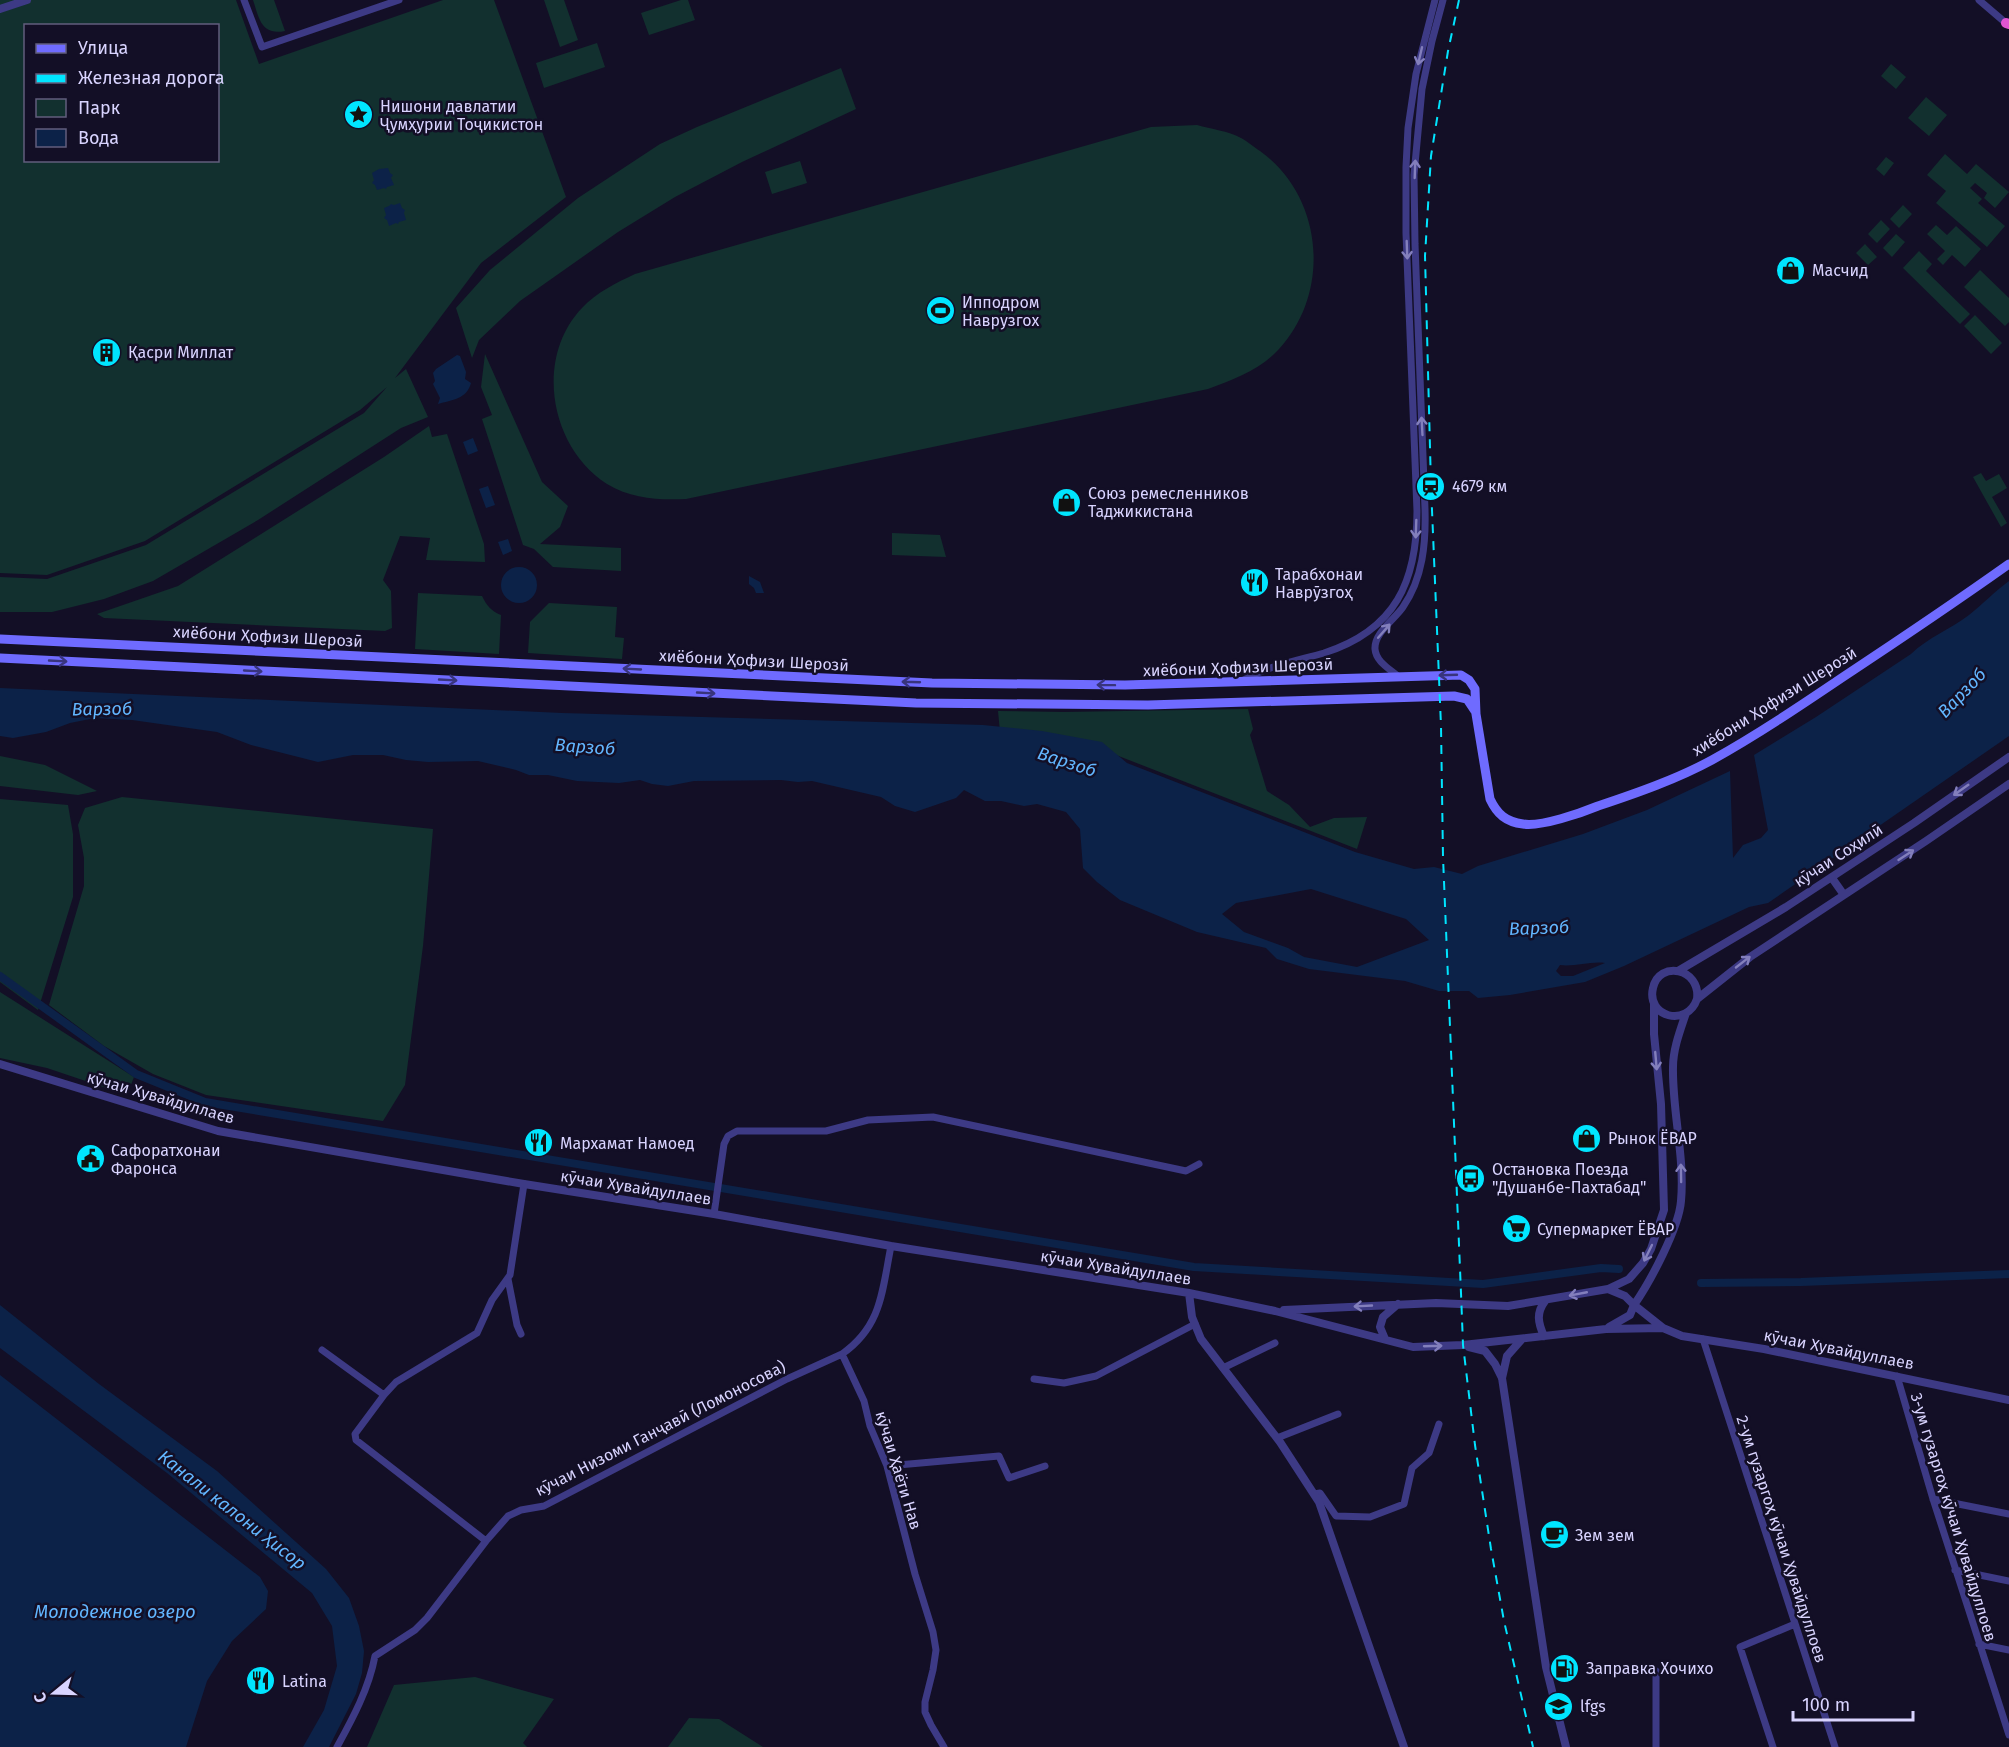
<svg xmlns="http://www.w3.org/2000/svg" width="2009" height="1747" viewBox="0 0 2009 1747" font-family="'Fira Sans',sans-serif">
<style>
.green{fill:#12302f;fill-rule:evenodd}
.water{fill:#0c2248;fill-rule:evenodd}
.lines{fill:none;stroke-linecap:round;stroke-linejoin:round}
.canal{stroke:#0c2248;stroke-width:8}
.minor{stroke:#3d3a85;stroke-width:7}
.tertiary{stroke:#3d3a85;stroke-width:8}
.secondary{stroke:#6f6bff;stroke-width:9}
.trunk{stroke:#e055d1;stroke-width:10}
.rail{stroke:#00e5ff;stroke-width:2;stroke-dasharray:9 8;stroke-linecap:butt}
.oneway{stroke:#837fbc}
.oneway2{stroke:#38347d}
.labels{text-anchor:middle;stroke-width:5;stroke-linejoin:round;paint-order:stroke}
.poi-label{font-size:16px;fill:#d9d4ff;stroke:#130f26;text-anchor:start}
.street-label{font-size:16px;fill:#d9d4ff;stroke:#130f26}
.water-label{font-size:18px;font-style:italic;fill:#62b6ff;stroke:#130f26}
</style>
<rect width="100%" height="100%" fill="#130f26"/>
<path class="green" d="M0,0H236L259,64L443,0H494L566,197L481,263L395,378L406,369L428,417L401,428L258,520L153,581L104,599L52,612H0V577L47,579L146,545L364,413L387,387L360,410L145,541L47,575L0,573ZM26,26H218V160H26Z
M253,0H274L285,31C261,36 259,18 253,0Z
M544,0H564L578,40L560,47Z
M681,0H688L695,20L649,35L641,13Z
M597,43L605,67L544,88L536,63Z
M1891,64L1906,77L1896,89L1881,76Z
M841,68L856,109L742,162L675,197L618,232L520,301L479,340L472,358L456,308L490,270L578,198L660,144L697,127Z
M1926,97L1947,115L1929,136L1908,118Z
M1197,125C1211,129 1228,131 1241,138C1247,141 1254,147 1260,151C1323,196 1332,291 1279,349C1260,370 1234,379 1208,389L686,499C658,500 632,499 607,484C550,448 534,358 582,308C597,292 616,283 635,274L1151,127Z
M1945,154L1967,174L1976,164L2009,192L1995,208L1984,198L1987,193L1975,183L1970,188L1982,199L1978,203L2005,226L1987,247L1936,203L1946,191L1927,175Z
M1886,157L1894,163L1884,176L1876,169Z
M800,161L807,183L772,194L765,172Z
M1903,205L1912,214L1899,228L1890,219Z
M1881,220L1890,229L1877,243L1868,234Z
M1936,225L1947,235L1956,226L1981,249L1965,267L1952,255L1943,265L1937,259L1945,251L1927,234Z
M1896,234L1905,242L1892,257L1883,248Z
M1865,244L1877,257L1868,265L1856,253Z
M1919,251L1932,264L1926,271L1970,314L1960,324L1903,268Z
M1980,270L2009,298V322L2005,326L1964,287Z
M1975,315L2002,343L1991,354L1964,326Z
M485,354L542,482L568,506L560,527L540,544L621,548V571L553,567L534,549L523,545L482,419L492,415L481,387Z
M429,426L432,437L447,434L484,544L485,562L426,560L430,538L400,536L383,580L391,591L392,628L385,631L104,618L97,614L178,586L384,457Z
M1981,473L1986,481L1999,474L2007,488L1992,497L2007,523L2001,527L1973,477Z
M892,533L940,535L946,557L892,555Z
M418,593L482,596C487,606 491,611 501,615L499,654L415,649Z
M549,603L617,607L615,637L624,638L622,659L528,653L530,622Z
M1248,709L1253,729L1250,735L1267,791L1289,805L1310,827L1334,818L1367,817L1357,849L1093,746L1000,732L998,711L1064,712Z
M0,756L45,765L97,791L78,795L0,786Z
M122,797L433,829L423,946L405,1085L383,1121L206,1095L153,1074L104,1046L49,1005L84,886V858L78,825L85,808Z
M0,799L68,805L73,834V897L38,1010L0,982Z
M0,992L134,1077L127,1095L47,1068L0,1058Z
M475,1677L554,1699L523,1743L527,1747H367L394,1685Z
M689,1718L719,1719L763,1747H668Z"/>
<path class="water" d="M388,168L390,173L393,175L391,178L394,185L387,187L386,189L384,188L377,190L375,185L372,183L374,180L372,173L379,169Z
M400,203L402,208L405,210L404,213L406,220L399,222L398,224L396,223L389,226L387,220L384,218L386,215L384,208L389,206L391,204L394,205Z
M457,355L460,356L466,372L465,379L471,383C467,399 452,400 438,404L440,398L433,384L435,381L433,373L436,369Z
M473,438L478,451L468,455L463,442Z
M488,486L495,505L486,508L479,489Z
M508,539L512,551L503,555L498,542Z
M501 585a18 18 0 1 1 36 0a18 18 0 1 1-36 0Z
M749,576L760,582L764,593H756L754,588L749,584Z
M2009,581V736L1768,903L1749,907L1624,966L1585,982L1510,995L1478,998L1469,991H1439L1405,981L1309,969L1277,959L1266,948L1197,932L1120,900L1097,882L1083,868L1080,829L1066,812L1037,804L1024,806L1001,801H985L964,790L956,798L915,812L895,806L881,797L812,781L798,782L781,780L694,781L668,786L652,784L640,780L619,783L577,781L548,775H529L516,770L478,761L428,762L406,760L383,755H353L318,762L251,745L217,732L132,720L95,718L70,723L46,732L13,738L0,736V688L562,713L983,725L1042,731L1102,742L1127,763L1355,852L1414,869L1434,867L1462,874L1478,866L1583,834L1647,810L1730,771L1733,858L1743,845L1761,838L1768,830L1754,755L1816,717L1911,654C1927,638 1951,629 1969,615C1983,604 1995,591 2009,581ZM1311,889L1406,919L1429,940L1357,967L1304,957L1288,948L1244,932L1222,914L1236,903ZM1605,963L1573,976H1561L1556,971L1560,965C1574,967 1591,961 1605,963Z
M0,1305L99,1384L217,1471L326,1569L349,1598L359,1626L364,1651L362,1673L356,1694L329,1747H303L324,1710L337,1666L332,1626L312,1593L167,1473L0,1348Z
M0,1375L260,1577L268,1591L266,1609L232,1641L207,1681L186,1747H0Z"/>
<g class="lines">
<path class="canal" d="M0,976L136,1074L205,1102L1194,1267L1483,1284L1601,1268L1619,1269
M1701,1283L1801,1282L2009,1274"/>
<path class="minor" d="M244,0L262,47L399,0
M1979,0L2007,24
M1399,677C1390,669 1376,662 1375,649C1374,633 1395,619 1403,607C1423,578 1426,543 1425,509L1415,244L1414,175L1422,89L1432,41L1443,0
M1242,681C1267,666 1296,661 1324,653C1396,630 1417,581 1417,511L1406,233V167L1408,128L1416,74L1435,0
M714,1214L724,1144L728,1136L737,1131H826L868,1120L933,1117L1186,1171L1199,1164
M891,1246C882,1291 882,1326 842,1354L864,1401L870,1426L887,1466L915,1574L933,1632L936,1650L933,1670L925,1702V1712L931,1725L944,1747
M508,1279L517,1325L521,1334
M1703,1339L1835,1747
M322,1350L384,1395L396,1382L477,1333L492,1300L510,1275L524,1184
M1223,1368L1275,1343
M1897,1376L1933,1499L2009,1735
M1034,1379L1064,1383L1096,1376L1195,1324
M384,1395L355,1434L356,1440L486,1541
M1277,1438L1338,1414
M887,1466L999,1456L1009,1478L1045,1466
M1314,1494L1320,1493L1336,1516L1370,1517L1404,1504L1412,1468L1429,1453L1439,1424
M1933,1499L2009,1514
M1955,1570L2009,1581
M1979,1644L2009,1650
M337,1747C353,1718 369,1688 375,1656L415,1630L427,1618L486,1541L508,1516L521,1510L544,1506L787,1379L842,1354
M1656,1747V1671
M1773,1747L1740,1647L1795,1624"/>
<path class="tertiary" d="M0,9L27,0
M1832,878L1844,895
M1678,971L1786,907L1914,823L2009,757
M1697,999C1701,968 1659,960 1653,988C1646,1017 1687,1028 1697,999L1750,957L1926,841L2009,784
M1686,1013C1680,1031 1673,1049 1673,1067C1672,1111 1685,1156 1681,1201C1679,1228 1650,1282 1634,1305L1663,1328L1682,1336L1764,1349L2009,1400
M0,1064L218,1131L524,1184L714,1214L891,1246L1189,1293L1275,1311L1413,1347L1463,1345L1606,1329L1663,1328
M1608,1289L1629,1279L1643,1263L1651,1249L1664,1210L1661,1104L1654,1034V1003
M1189,1293L1192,1317L1201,1339L1280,1442L1319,1502L1404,1747
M1284,1310L1436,1303L1508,1306L1608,1289L1625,1296L1634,1305L1630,1315L1609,1327
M1544,1336C1538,1323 1536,1313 1545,1301
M1385,1339L1380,1327L1383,1317L1398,1304
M1469,1347L1485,1351L1495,1364L1502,1378L1546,1667L1566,1747
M1502,1378L1507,1356L1522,1339"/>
<path class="secondary" d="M0,639L932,683L1125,685L1461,675L1469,680L1475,689L1476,714L1490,799C1497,814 1506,822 1523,824C1541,827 1581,813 1598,806C1637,793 1677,779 1712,760C1757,735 1800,706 1843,677C1899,640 1954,603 2009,564
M0,658L916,703L1148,705L1454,696L1467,699L1475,711"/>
<path class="trunk" d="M2006,23L2009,24"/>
<path class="rail" d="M1459,0L1448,51L1431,156L1425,256L1431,486L1441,726L1443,857L1461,1293L1463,1345L1475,1445L1491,1549L1504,1621L1533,1747"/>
</g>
<defs><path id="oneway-shaft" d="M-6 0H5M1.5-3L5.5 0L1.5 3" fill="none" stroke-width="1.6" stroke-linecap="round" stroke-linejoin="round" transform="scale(1.5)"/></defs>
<g class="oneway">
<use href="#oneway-shaft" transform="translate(1420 56) rotate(103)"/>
<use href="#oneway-shaft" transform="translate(1415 169) rotate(-88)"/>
<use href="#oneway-shaft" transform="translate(1407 250) rotate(88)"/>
<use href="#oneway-shaft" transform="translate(1422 426) rotate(-93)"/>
<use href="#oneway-shaft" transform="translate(1416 529) rotate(92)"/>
<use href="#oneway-shaft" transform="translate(1384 631) rotate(-49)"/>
<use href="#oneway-shaft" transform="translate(1961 790) rotate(145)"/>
<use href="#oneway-shaft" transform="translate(1906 855) rotate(-33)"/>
<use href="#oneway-shaft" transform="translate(1743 962) rotate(-38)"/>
<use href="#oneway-shaft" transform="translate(1656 1061) rotate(85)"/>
<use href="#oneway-shaft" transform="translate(1681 1173) rotate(-91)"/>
<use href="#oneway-shaft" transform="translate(1648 1253) rotate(116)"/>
<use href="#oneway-shaft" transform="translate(1578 1294) rotate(169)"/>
<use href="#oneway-shaft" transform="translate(1363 1306) rotate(177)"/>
<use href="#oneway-shaft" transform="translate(1433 1346) rotate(-2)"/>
</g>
<g class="oneway2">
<use href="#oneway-shaft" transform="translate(58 661) rotate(3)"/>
<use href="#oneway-shaft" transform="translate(632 669) rotate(-177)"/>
<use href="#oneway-shaft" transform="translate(253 671) rotate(3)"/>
<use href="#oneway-shaft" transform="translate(1448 675) rotate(178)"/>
<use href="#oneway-shaft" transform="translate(448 680) rotate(3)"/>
<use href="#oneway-shaft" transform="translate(911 682) rotate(-178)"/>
<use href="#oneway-shaft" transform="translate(1106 685) rotate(-179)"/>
<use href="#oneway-shaft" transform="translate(706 693) rotate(3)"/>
</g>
<defs>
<symbol id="sight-disc" viewBox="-11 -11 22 22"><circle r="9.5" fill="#00e5ff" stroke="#130f26"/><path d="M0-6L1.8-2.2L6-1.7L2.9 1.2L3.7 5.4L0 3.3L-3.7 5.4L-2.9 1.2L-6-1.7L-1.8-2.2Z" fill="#111"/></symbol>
<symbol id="shop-disc" viewBox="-11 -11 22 22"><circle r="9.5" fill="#00e5ff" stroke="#130f26"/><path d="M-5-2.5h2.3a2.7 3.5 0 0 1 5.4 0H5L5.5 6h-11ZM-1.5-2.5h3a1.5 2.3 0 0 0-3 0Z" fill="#111"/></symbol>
<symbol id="stadium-disc" viewBox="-11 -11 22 22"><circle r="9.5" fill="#00e5ff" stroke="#130f26"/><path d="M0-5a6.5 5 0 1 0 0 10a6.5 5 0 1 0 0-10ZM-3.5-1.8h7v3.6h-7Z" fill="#111"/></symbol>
<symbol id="building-disc" viewBox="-11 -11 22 22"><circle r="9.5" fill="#00e5ff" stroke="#130f26"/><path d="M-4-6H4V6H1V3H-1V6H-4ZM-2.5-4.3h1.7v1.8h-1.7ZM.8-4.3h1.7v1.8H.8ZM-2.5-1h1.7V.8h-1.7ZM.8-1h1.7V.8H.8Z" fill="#111"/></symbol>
<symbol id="station-disc" viewBox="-11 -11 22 22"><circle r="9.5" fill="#00e5ff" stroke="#130f26"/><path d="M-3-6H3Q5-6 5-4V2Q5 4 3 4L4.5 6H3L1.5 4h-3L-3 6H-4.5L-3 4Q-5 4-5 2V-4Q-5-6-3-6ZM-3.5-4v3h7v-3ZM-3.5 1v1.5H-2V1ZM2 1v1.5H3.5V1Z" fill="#111"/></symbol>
<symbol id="restaurant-disc" viewBox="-11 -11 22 22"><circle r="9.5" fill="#00e5ff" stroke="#130f26"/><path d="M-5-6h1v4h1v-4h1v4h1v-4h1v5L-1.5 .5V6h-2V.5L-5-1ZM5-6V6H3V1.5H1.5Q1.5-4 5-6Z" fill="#111"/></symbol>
<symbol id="civic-disc" viewBox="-11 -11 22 22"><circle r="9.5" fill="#00e5ff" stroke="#130f26"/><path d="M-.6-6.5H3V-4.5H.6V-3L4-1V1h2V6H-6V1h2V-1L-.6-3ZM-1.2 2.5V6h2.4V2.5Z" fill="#111"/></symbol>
<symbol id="bus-disc" viewBox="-11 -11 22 22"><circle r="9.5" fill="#00e5ff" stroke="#130f26"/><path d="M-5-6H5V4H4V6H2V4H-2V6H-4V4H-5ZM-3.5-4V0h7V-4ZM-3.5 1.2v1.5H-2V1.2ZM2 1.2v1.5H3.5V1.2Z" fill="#111"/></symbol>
<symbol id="supermarket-disc" viewBox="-11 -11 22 22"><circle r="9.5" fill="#00e5ff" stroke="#130f26"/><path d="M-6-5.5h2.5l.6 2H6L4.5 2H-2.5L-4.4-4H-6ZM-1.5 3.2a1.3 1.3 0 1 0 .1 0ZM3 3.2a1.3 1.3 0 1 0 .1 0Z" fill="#111"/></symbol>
<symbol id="cafe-disc" viewBox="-11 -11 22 22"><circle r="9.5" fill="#00e5ff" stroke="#130f26"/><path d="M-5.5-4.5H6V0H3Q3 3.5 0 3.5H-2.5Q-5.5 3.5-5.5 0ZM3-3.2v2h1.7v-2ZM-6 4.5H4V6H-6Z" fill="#111"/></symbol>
<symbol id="fuel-disc" viewBox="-11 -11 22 22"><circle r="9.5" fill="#00e5ff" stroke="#130f26"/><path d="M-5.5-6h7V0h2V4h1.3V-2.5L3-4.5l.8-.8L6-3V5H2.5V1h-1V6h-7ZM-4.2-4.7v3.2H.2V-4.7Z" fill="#111"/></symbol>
<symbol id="school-disc" viewBox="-11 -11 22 22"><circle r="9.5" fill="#00e5ff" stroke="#130f26"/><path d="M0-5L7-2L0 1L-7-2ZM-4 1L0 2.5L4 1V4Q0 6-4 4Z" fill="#111"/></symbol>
</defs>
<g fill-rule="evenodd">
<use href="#sight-disc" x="342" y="98" width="33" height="33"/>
<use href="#shop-disc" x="1774" y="254" width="33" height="33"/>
<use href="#stadium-disc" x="924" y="294" width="33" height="33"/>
<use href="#building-disc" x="90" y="336" width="33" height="33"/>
<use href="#station-disc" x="1414" y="470" width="33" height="33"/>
<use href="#shop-disc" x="1050" y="486" width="33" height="33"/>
<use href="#restaurant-disc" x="1238" y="566" width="33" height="33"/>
<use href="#shop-disc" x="1570" y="1122" width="33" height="33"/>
<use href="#restaurant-disc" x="522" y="1126" width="33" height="33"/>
<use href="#civic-disc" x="74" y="1142" width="33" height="33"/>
<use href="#bus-disc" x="1454" y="1162" width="33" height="33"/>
<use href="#supermarket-disc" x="1500" y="1212" width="33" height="33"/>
<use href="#cafe-disc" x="1538" y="1518" width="33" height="33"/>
<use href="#fuel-disc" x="1548" y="1652" width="33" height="33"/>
<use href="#restaurant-disc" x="244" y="1664" width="33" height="33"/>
<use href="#school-disc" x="1542" y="1690" width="33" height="33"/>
</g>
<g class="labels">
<g class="poi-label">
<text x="380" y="112">Нишони давлатии<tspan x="380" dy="18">Ҷумҳурии Тоҷикистон</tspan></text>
<text x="1812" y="276">Масчид</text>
<text x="962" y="308">Ипподром<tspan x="962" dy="18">Наврузгох</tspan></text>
<text x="128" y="358">Қасри Миллат</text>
<text x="1452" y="492">4679 км</text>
<text x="1088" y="499">Союз ремесленников<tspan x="1088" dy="18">Таджикистана</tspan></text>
<text x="1275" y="580">Тарабхонаи<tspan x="1275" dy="18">Наврӯзгоҳ</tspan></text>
<text x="1608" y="1144">Рынок ЁВАР</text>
<text x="560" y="1149">Мархамат Намоед</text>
<text x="111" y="1156">Сафоратхонаи<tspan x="111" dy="18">Фаронса</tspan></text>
<text x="1492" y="1175">Остановка Поезда<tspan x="1492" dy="18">"Душанбе-Пахтабад"</tspan></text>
<text x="1537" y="1235">Супермаркет ЁВАР</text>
<text x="1575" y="1541">Зем зем</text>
<text x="1586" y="1674">Заправка Хочихо</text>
<text x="282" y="1687">Latina</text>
<text x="1580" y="1712">lfgs</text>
</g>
<g class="street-label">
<text transform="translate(268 636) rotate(3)" y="6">хиёбони Ҳофизи Шерозӣ</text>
<text transform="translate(754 660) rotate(3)" y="6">хиёбони Ҳофизи Шерозӣ</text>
<text transform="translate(1238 667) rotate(-2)" y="6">хиёбони Ҳофизи Шерозӣ</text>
<text transform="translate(1774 701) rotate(-32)" y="6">хиёбони Ҳофизи Шерозӣ</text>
<text transform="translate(1838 855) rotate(-33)" y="6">кӯчаи Соҳилӣ</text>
<text transform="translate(161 1097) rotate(16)" y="6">кӯчаи Хувайдуллаев</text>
<text transform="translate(636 1187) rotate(9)" y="6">кӯчаи Хувайдуллаев</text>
<text transform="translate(1116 1267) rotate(9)" y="6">кӯчаи Хувайдуллаев</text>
<text transform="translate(1839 1349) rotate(11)" y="6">кӯчаи Хувайдуллаев</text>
<text transform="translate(660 1428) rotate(-27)" y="6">кӯчаи Низоми Ганҷавӣ (Ломоносова)</text>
<text transform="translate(899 1470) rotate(73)" y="6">кӯчаи Ҳаёти Нав</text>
<text transform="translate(1954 1517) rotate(73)" y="6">3-ум гузаргоҳ кӯчаи Ҳувайдуллоев</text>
<text transform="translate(1782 1539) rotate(72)" y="6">2-ум гузаргоҳ кӯчаи Ҳувайдуллоев</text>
</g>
<g class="water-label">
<text transform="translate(1962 693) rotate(-46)" y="6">Варзоб</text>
<text transform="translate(102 709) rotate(-1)" y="6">Варзоб</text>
<text transform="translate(585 747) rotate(4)" y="6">Варзоб</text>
<text transform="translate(1067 762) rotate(18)" y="6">Варзоб</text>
<text transform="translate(1539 928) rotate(-2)" y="6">Варзоб</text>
<text transform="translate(232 1510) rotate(38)" y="6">Канали калони Ҳисор</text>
<text x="115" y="1618">Молодежное озеро</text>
</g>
</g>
<rect x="24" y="24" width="195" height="138" fill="#130f26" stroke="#625e7d" stroke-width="1.5"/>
<rect x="36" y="44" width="30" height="9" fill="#6f6bff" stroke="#625e7d" stroke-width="1.5"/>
<text x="78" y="54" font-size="18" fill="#d9d4ff">Улица</text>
<rect x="36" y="74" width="30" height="9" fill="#00e5ff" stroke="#625e7d" stroke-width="1.5"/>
<text x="78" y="84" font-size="18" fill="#d9d4ff">Железная дорога</text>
<rect x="36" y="99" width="30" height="18" fill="#12302f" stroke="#625e7d" stroke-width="1.5"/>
<text x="78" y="114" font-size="18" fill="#d9d4ff">Парк</text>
<rect x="36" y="129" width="30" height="18" fill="#0c2248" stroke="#625e7d" stroke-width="1.5"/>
<text x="78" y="144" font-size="18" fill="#d9d4ff">Вода</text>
<g transform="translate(54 1693) rotate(251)" stroke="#130f26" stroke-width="4.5" paint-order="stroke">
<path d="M0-4.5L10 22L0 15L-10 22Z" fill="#d9d4ff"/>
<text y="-9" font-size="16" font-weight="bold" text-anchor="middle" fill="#d9d4ff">С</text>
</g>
<path d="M1793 1711v9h120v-9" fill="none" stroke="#d9d4ff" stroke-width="3"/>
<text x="1802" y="1711" font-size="18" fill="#d9d4ff" stroke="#130f26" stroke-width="4.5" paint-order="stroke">100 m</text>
</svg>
